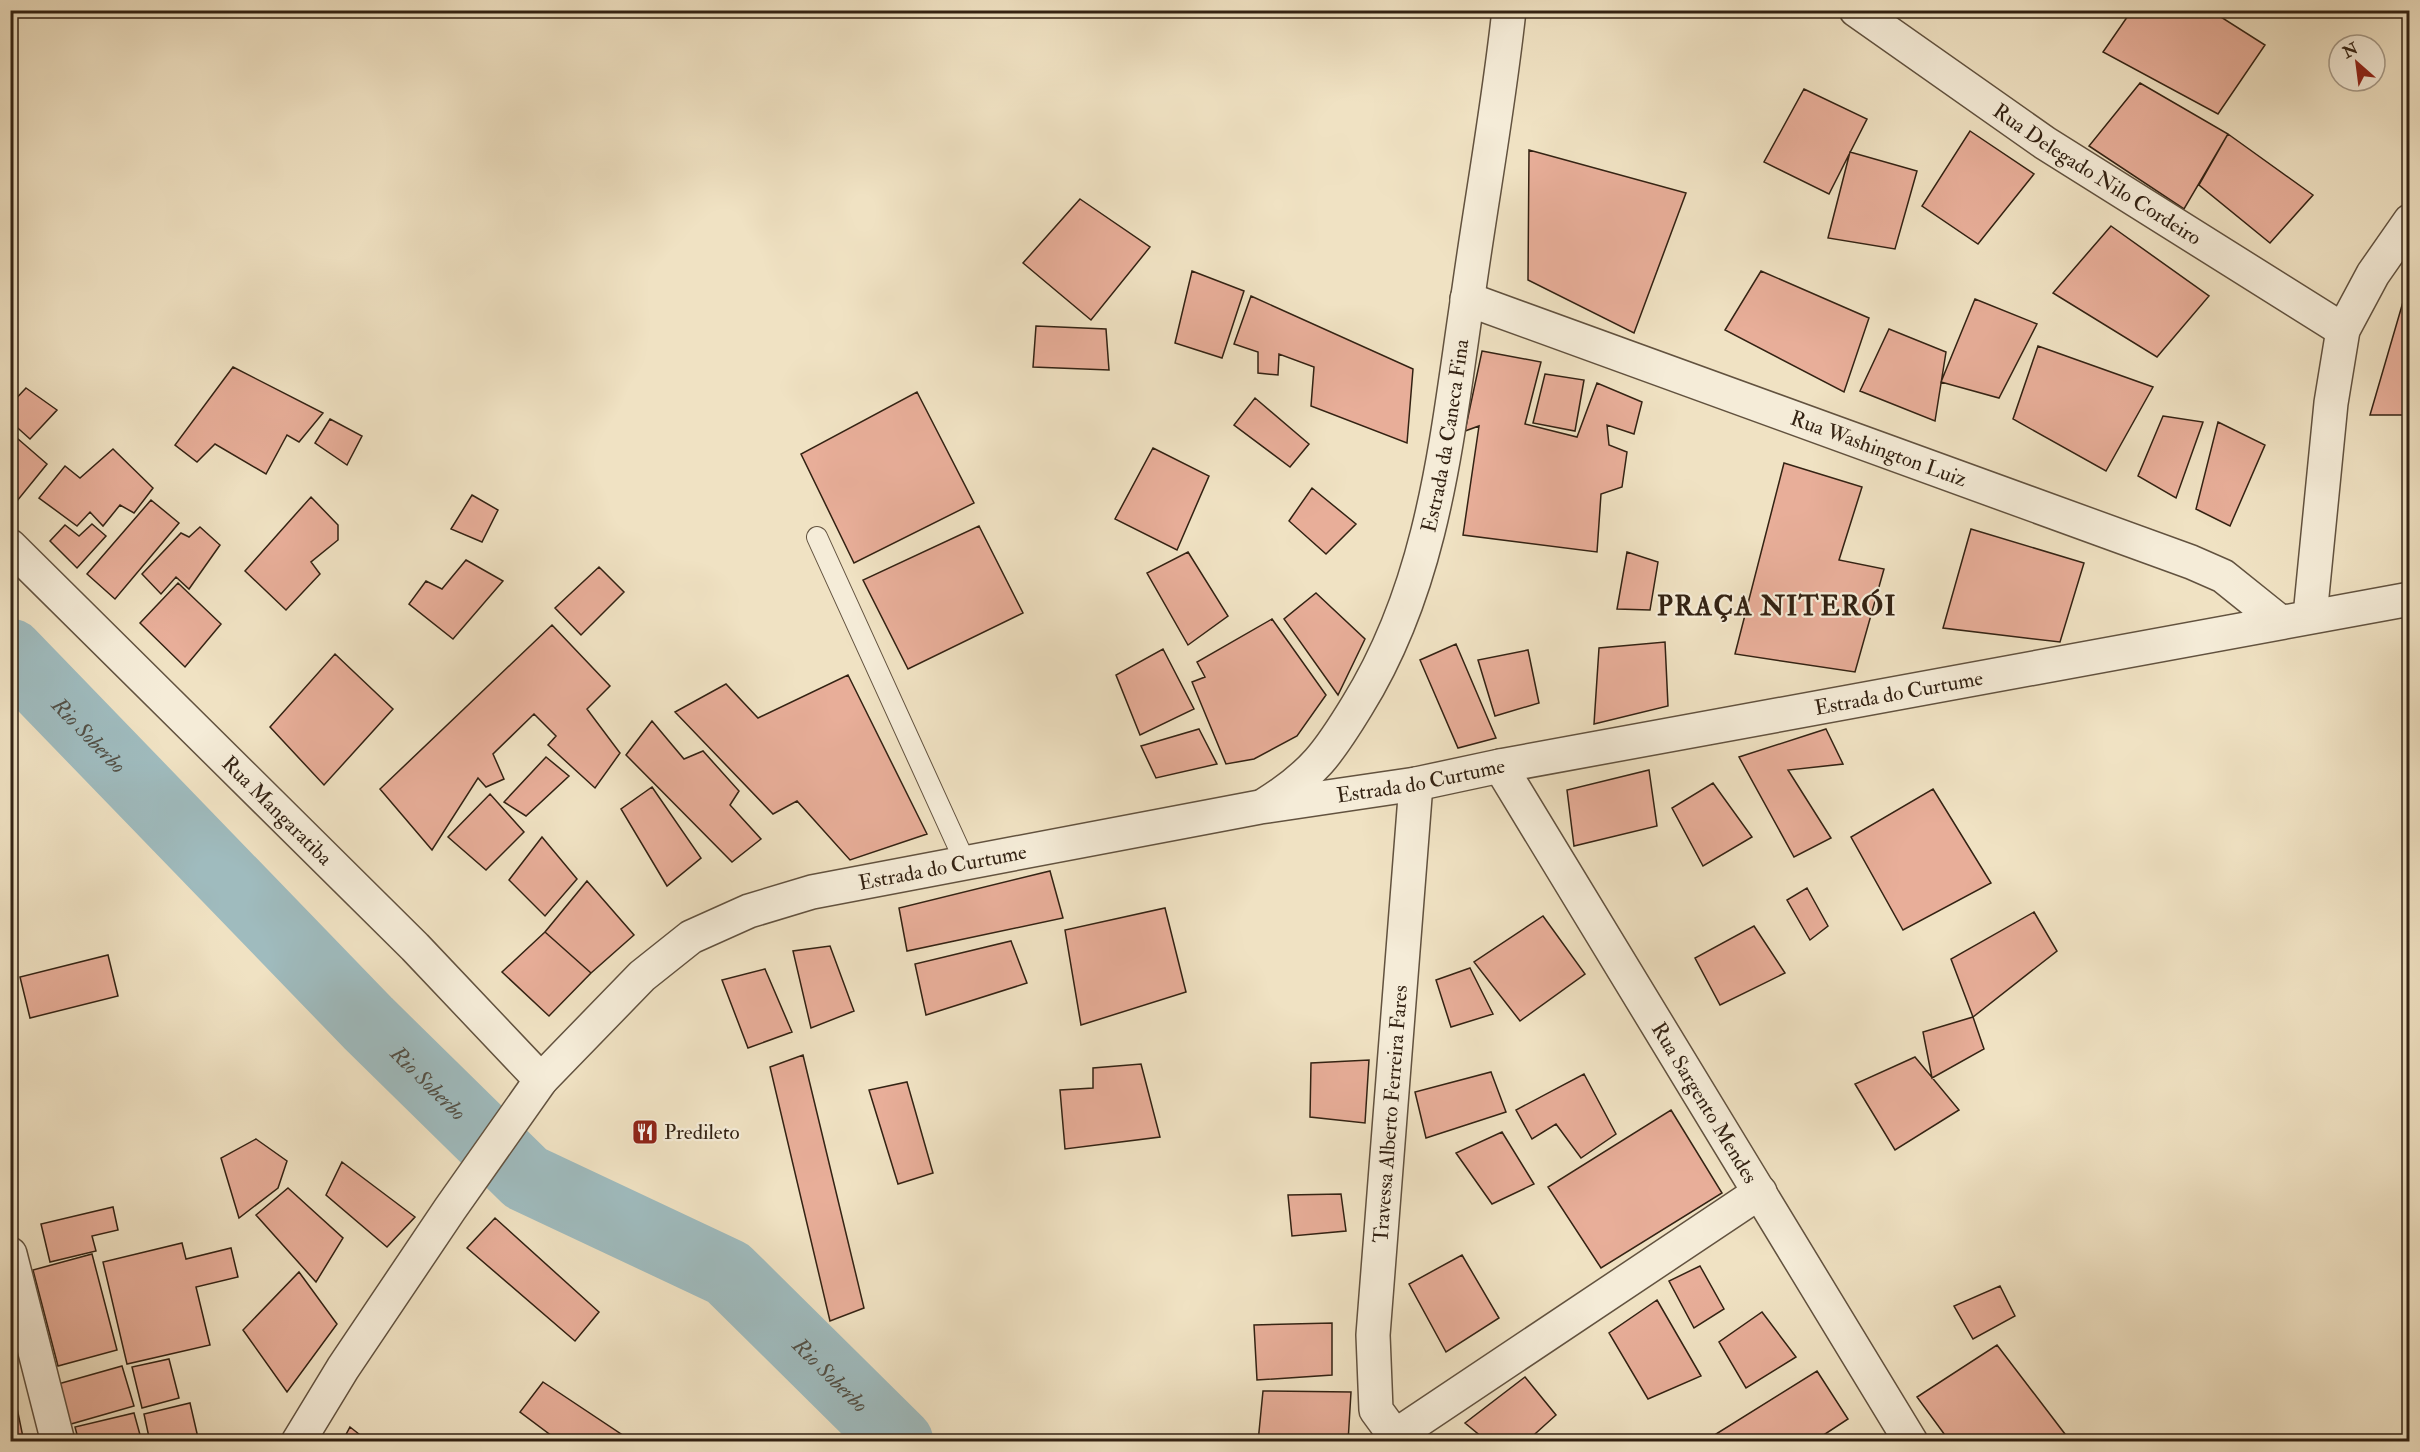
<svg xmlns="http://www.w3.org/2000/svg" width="2420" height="1452" viewBox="0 0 2420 1452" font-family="'IM FELL Double Pica',serif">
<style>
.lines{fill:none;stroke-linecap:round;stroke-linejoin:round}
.river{stroke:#9fbbbe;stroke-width:69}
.building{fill:#e8ae99;stroke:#332213;stroke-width:1.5}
.service-casing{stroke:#62523f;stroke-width:22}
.minor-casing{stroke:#62523f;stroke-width:36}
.tertiary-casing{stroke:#62523f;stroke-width:36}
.service{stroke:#f5ecd8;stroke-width:20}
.minor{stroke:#f5ecd8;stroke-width:33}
.tertiary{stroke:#f5ecd8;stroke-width:33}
.labels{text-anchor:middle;stroke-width:4.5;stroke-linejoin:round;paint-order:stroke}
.street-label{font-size:21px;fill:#332213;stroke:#f5ecd8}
.poi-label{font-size:21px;fill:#332213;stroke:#f5ecd8;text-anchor:start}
.water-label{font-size:22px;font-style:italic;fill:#535046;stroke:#f5ecd8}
.district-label{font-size:27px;font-weight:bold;letter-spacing:1.5px;fill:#332213;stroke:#f5ecd8}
</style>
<rect width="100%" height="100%" fill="#f0e2c3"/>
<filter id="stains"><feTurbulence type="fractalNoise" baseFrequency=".00333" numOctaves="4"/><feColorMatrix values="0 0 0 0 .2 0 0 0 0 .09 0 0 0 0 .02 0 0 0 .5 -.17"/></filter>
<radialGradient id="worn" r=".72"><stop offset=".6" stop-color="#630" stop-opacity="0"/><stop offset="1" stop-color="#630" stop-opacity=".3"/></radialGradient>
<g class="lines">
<path class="river" id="s1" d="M10,653L368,1023L526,1178L728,1273L899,1442"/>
</g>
<path class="building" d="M2132,10H2210L2265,45L2218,114L2103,52Z
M2390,10H2410V23Z
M2140,83L2228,134L2184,209L2089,146Z
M1804,89L1867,119L1829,194L1764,162Z
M1970,131L2034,174L1978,244L1922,206Z
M2228,134L2313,195L2270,243L2199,185Z
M1529,150L1686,193L1634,333L1528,280Z
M1850,152L1917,171L1895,249L1828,238Z
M1080,199L1150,247L1091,320L1023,263Z
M2111,226L2209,296L2157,357L2053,293Z
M1192,271L1244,291L1222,358L1175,343Z
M1761,271L1869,318L1844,392L1725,330Z
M2410,278V415H2370Z
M1251,296L1413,369L1407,443L1311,406L1314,367L1279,354L1278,375L1258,373V352L1234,344Z
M1975,299L2037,324L1999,398L1941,382Z
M1036,326L1106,329L1109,370L1033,367Z
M1889,329L1946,352L1935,421L1860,391Z
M2038,346L2153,387L2106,471L2013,419Z
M1482,351L1541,362L1525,424L1577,437L1597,383L1642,402L1634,434L1607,425L1609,445L1627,452L1622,487L1601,494L1597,552L1463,535L1479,426L1465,431Z
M233,367L323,413L299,442L287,435L266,474L215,444L197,462L175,445Z
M1545,374L1584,380L1575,431L1533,423Z
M26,388L57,410L30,439L10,421V405Z
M917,392L974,503L854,563L801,454Z
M1255,398L1309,444L1290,467L1234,425Z
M2163,416L2203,422L2176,498L2138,476Z
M330,419L362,436L347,465L315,443Z
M2218,422L2265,445L2230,526L2196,509Z
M10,432L47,464L17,501L10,495Z
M1153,448L1209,476L1177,550L1115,519Z
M113,449L153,488L134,513L120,505L103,526L90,512L77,526L39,498L65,466L80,478Z
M1784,463L1862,487L1839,560L1884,569L1855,672L1735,654Z
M1312,488L1356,524L1326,554L1289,521Z
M472,495L498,510L482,542L451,529Z
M311,497L338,525V540L311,562L320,574L286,610L245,571Z
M151,500L179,523L115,599L87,574Z
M92,524L106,536L77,568L50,541L65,525L79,536Z
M979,526L1023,613L908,669L863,580Z
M200,527L220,545L189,589L176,577L161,594L142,574L181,533L189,537Z
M1971,529L2084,563L2060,642L1943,628Z
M1188,552L1228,616L1188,645L1147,573Z
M1627,552L1658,562L1650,610L1617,609Z
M466,560L503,581L453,639L409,604L426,581L442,589Z
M599,567L624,592L581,635L555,608Z
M178,583L221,624L185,667L140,623Z
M1316,593L1365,639L1338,695L1284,619Z
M1272,619L1326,695L1297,736L1254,759L1226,764L1192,682L1205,677L1197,662Z
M552,625L610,686L587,709L620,753L595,788L548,745L556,736L534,714L493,754L504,779L486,787L478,778L432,850L380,789Z
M1665,642L1668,706L1594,724L1599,648Z
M1456,644L1496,738L1458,748L1420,660Z
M1163,649L1194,709L1140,735L1116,675Z
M1528,650L1539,703L1495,716L1478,660Z
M335,654L393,709L324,785L270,727Z
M848,675L927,834L850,860L797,801L773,814L675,712L726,684L758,718Z
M652,721L684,759L703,751L739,791L730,805L761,839L732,862L626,755Z
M1199,729L1217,764L1156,778L1141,746Z
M1826,729L1843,764L1788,770L1831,838L1794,857L1739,757Z
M546,757L569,776L526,816L504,802Z
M1649,770L1657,826L1574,846L1567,790Z
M1713,783L1752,837L1703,866L1672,808Z
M652,787L701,858L667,886L621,809Z
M1933,789L1991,883L1903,930L1851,837Z
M490,794L524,832L486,870L448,837Z
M542,837L577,879L545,916L509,880Z
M1050,871L1063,918L907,951L899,908Z
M587,881L634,935L591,973L545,932Z
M1807,888L1828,926L1810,940L1787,900Z
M1165,908L1186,992L1081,1025L1065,930Z
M2034,912L2057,951L1973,1017L1951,959Z
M1543,916L1585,974L1520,1021L1474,962Z
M1754,926L1785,973L1720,1005L1695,958Z
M545,932L591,973L549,1016L502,972Z
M1011,941L1027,983L926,1015L915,964Z
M830,946L854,1011L811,1028L793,951Z
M108,955L118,996L30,1018L20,977Z
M1470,968L1493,1014L1451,1027L1436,980Z
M765,969L792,1032L748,1048L722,980Z
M1973,1017L1984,1049L1932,1078L1923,1032Z
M803,1055L864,1308L830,1321L770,1067Z
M1915,1057L1959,1110L1895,1150L1855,1084Z
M1369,1060L1365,1123L1310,1117L1311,1063Z
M1141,1064L1160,1137L1065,1149L1060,1090L1093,1088V1068Z
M1491,1072L1506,1112L1426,1138L1415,1092Z
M1584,1074L1616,1134L1581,1158L1556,1124L1532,1139L1516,1110Z
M907,1082L933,1173L898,1184L869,1090Z
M1671,1110L1722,1193L1601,1268L1548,1187Z
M1502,1132L1534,1184L1492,1204L1456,1153Z
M256,1139L287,1161L278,1188L239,1218L221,1158Z
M342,1162L415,1217L387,1247L326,1195Z
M288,1188L343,1238L316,1282L256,1215Z
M1341,1194L1346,1231L1292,1236L1288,1195Z
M113,1207L118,1230L92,1236L96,1251L50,1262L41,1224Z
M495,1218L599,1312L575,1341L467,1248Z
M182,1243L186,1259L231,1248L238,1277L196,1287L210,1345L127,1364L103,1262Z
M92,1254L117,1350L58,1366L33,1270Z
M1462,1255L1499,1318L1446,1352L1409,1284Z
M1700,1266L1724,1309L1694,1328L1669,1281Z
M299,1272L337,1324L287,1392L243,1330Z
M2000,1286L2015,1316L1973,1339L1954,1306Z
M1657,1300L1701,1376L1648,1399L1609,1333Z
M1762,1312L1796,1357L1746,1388L1719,1342Z
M1332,1323V1375L1257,1380L1254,1325Z
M1997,1345L2065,1434L2056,1442H1950L1917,1397Z
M169,1359L179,1398L142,1408L132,1367Z
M122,1366L134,1406L64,1426L51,1386Z
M1817,1371L1848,1419L1813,1442H1721L1716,1434Z
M10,1374L24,1442H10Z
M1525,1377L1556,1415L1526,1442H1488L1465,1423Z
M543,1382L627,1438L624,1442H560L520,1412Z
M1263,1391L1351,1392L1348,1442H1258Z
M190,1403L199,1442H150L144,1414Z
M134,1413L142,1442H79L75,1427Z
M350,1427L369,1442H342Z"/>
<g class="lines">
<defs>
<path id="service" d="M817,537L966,864"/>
<g id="minor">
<path id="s2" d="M1856,10L2045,143L2343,330"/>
<path id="s3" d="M1467,299L2191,562L2223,576L2279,621"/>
<path id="s4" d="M10,546L415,947L541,1080"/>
<path d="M2310,616L2331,403L2343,330L2373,274L2410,221"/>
<path id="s5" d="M1500,766L1911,1442"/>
<path d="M10,1254L58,1442"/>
<path d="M1395,1436L1760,1192"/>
<path id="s6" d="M1403,1442L1395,1436L1376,1410L1373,1335L1416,784"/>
</g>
<g id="tertiary">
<path id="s7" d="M1266,804C1313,775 1329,752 1357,706C1436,579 1447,433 1469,289C1482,196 1499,104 1509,10"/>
<path id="s8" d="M298,1442L343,1368L450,1209L541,1080L642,976L691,937L749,911L812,892L1260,807L1416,784L1500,766L2410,599"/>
</g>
</defs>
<use href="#service" class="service-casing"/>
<use href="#minor" class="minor-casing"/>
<use href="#tertiary" class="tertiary-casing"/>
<use href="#service" class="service"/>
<use href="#minor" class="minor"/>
<use href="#tertiary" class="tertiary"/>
</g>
<defs>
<symbol id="restaurant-square" viewBox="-11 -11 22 22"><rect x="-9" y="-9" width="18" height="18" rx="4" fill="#8f2418" stroke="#f5ecd8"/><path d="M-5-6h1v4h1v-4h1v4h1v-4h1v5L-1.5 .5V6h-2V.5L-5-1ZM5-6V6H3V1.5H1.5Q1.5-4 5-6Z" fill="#fff"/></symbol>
</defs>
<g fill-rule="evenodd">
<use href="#restaurant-square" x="630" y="1117" width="30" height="30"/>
</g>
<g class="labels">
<g class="street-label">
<text dy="7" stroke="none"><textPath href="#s2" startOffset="292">Rua Delegado Nilo Cordeiro</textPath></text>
<text dy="7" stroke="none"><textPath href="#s7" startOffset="422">Estrada da Caneca Fina</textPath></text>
<text dy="7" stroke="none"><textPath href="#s3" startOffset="438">Rua Washington Luiz</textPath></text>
<text dy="7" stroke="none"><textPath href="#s8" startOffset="1878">Estrada do Curtume</textPath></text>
<text dy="7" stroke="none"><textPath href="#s8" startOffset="1392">Estrada do Curtume</textPath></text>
<text dy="7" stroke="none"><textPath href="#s4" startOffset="376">Rua Mangaratiba</textPath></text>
<text dy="7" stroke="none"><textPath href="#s8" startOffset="906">Estrada do Curtume</textPath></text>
<text dy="7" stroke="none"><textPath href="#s5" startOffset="394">Rua Sargento Mendes</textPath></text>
<text dy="7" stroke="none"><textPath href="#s6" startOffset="339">Travessa Alberto Ferreira Fares</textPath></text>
</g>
<g class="poi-label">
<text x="664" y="1139">Predileto</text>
</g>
<g class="water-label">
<text dy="8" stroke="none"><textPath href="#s1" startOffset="114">Rio Soberbo</textPath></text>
<text dy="8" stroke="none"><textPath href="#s1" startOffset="600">Rio Soberbo</textPath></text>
<text dy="8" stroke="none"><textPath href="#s1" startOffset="1104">Rio Soberbo</textPath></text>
</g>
<g class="district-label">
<text x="1777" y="615">PRAÇA NITERÓI</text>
</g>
</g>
<rect width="2420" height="1452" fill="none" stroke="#f0e2c3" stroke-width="36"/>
<rect x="12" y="12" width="2396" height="1428" fill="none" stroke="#332213" stroke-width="3"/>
<rect x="18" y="18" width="2384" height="1416" fill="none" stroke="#332213" stroke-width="1.5"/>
<g transform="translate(2357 63) rotate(332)"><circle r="28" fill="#f5ecd8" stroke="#a79b89" stroke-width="1.5"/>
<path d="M0-4.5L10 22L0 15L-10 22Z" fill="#8f2418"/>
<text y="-9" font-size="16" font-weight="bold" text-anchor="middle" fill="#332213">N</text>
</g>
<rect width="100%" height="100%" filter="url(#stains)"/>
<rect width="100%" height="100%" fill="url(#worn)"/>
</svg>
